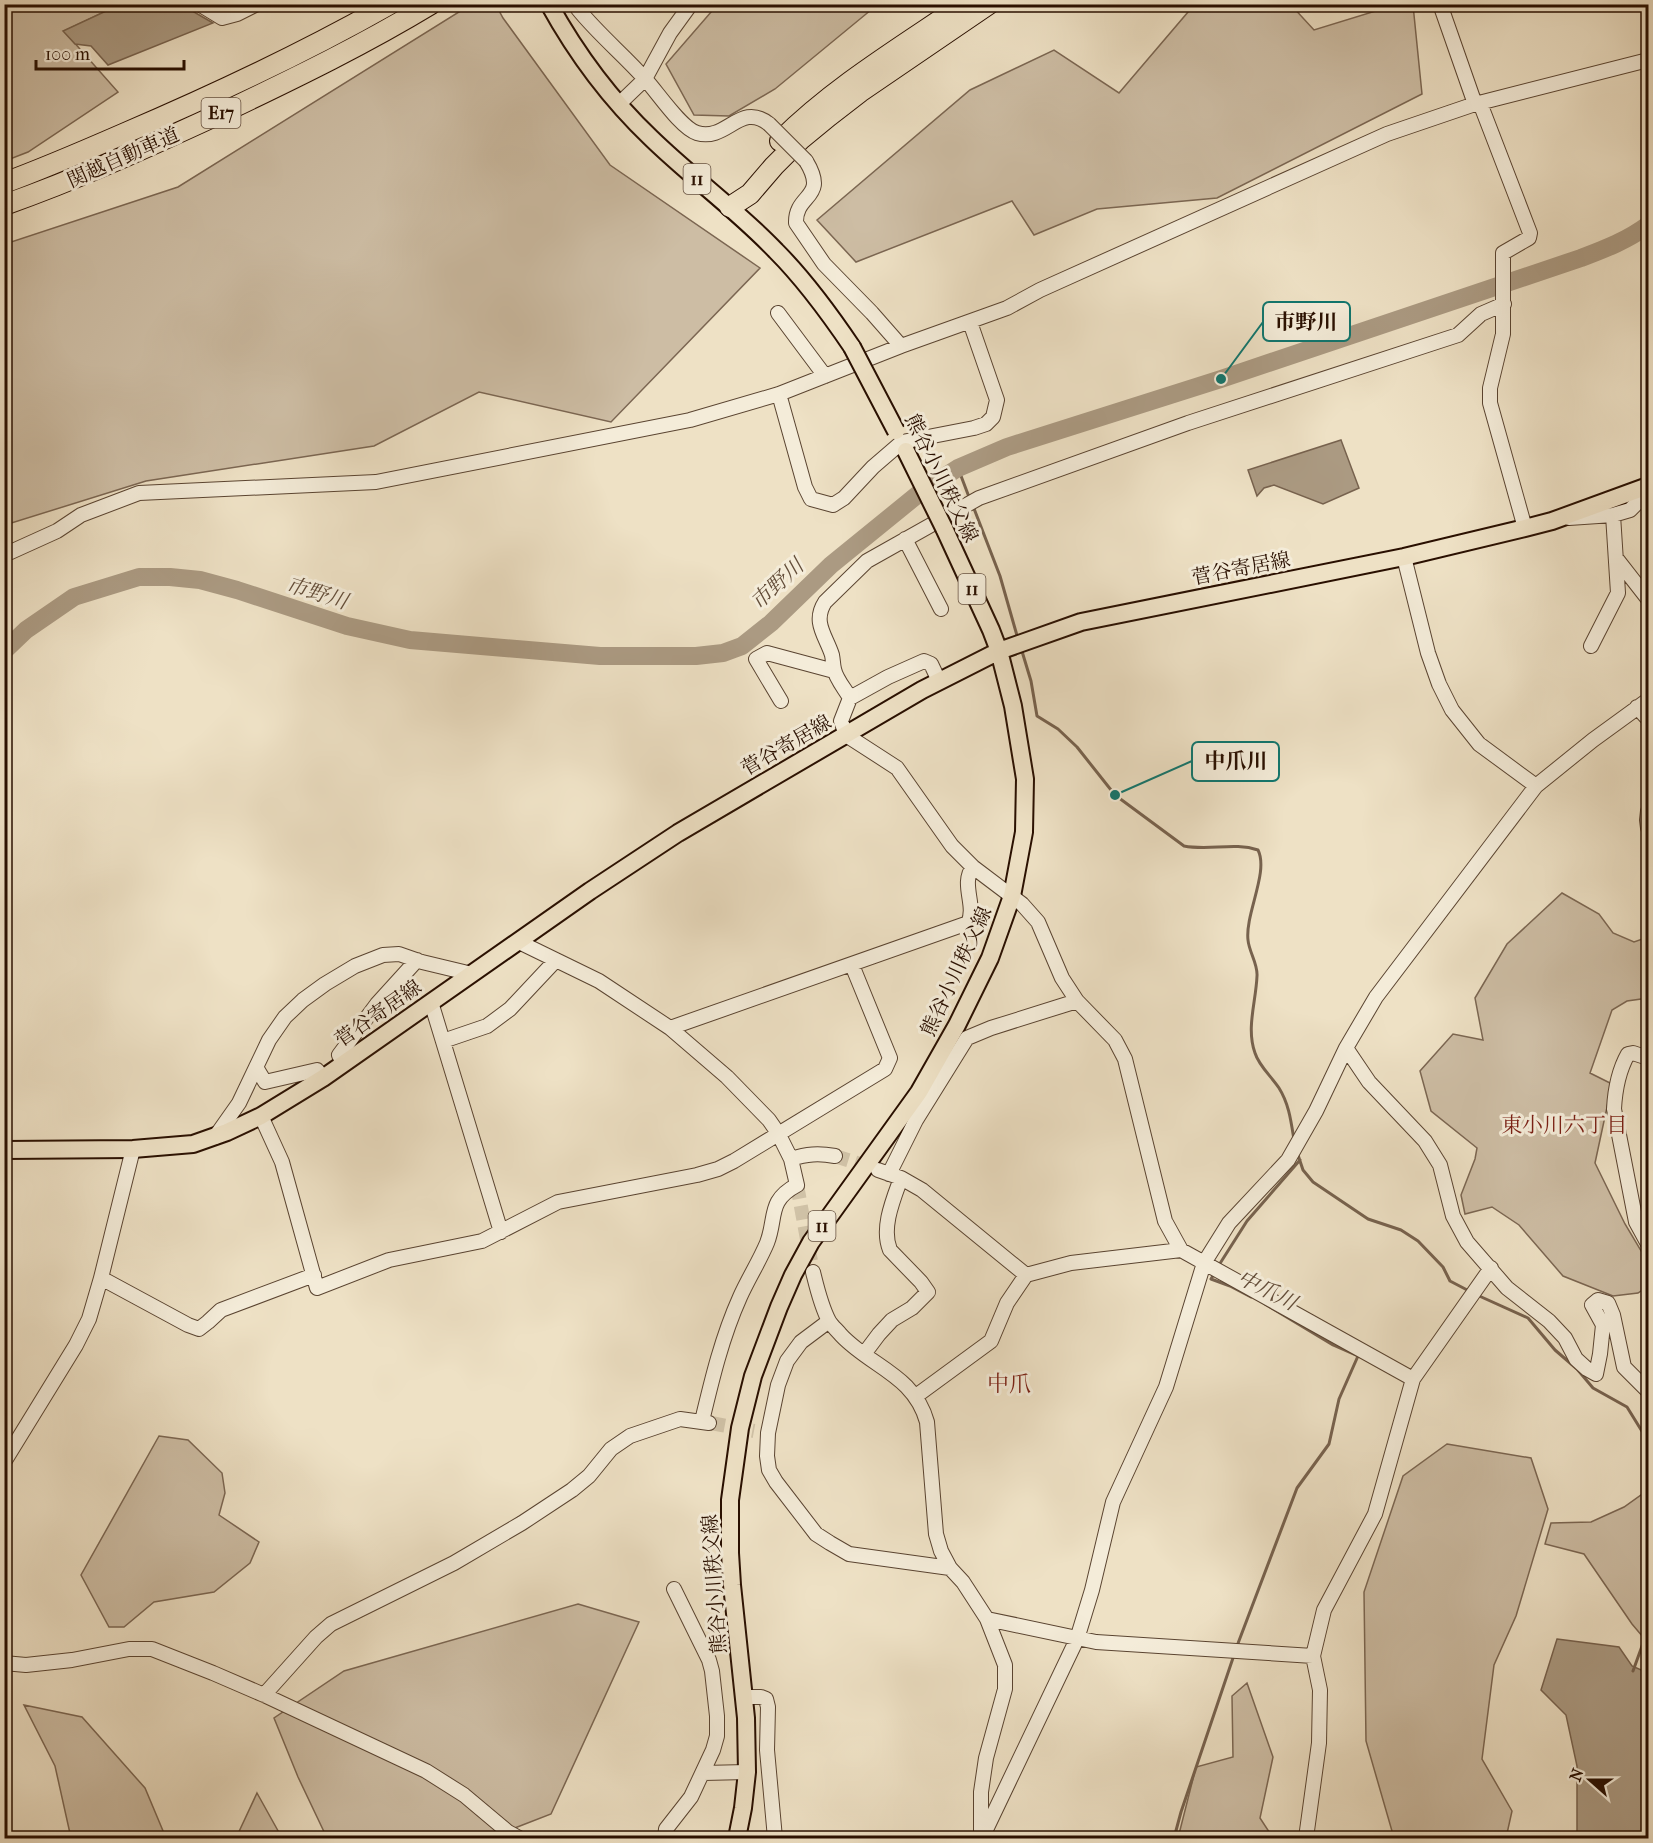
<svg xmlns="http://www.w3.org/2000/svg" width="1653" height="1843" viewBox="0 0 1653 1843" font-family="'IM FELL French Canon','Noto Serif JP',serif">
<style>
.green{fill:#cdbda4;stroke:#7b6652;stroke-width:1.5}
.water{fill:#ab9a82;stroke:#77624e;stroke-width:1.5}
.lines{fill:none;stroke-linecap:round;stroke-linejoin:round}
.stream{stroke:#77624e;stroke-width:3}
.river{stroke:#ab9a82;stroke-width:18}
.minor-tunnel{stroke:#d0c2a7;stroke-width:14;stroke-dasharray:14 7;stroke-linecap:butt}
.minor-casing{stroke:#5a4431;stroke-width:16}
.major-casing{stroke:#290f00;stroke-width:20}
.highway-casing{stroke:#290f00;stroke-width:22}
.minor{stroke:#f4ecd9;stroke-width:14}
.major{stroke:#eee1c5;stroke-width:16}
.highway{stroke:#eee1c5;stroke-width:20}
.minor-bridge-casing{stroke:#5a4431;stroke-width:16;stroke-linecap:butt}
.major-bridge-casing{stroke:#290f00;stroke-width:20;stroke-linecap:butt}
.minor-bridge{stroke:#f4ecd9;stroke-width:14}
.major-bridge{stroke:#eee1c5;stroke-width:16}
.labels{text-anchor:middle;stroke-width:6;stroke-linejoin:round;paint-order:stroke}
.shield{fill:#f4ecd9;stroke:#665141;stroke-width:1.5}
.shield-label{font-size:18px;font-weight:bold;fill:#290f00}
.street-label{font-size:20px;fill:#290f00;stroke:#f4ecd9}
.water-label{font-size:21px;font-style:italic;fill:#644e3a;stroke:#f4ecd9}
.neighbourhood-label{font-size:21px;fill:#7a1f14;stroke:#f4ecd9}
.quarter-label{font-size:22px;fill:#7a1f14;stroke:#f4ecd9}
.leader{fill:none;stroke:#0f766e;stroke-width:2}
.callout-dot{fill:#0f766e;stroke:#f4ecd9;stroke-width:2}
.callout{fill:#f4ecd9;stroke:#0f766e;stroke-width:2}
.callout-label{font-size:21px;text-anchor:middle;font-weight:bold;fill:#290f00}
</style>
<rect width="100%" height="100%" fill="#eee1c5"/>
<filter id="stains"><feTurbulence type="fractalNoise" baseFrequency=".00333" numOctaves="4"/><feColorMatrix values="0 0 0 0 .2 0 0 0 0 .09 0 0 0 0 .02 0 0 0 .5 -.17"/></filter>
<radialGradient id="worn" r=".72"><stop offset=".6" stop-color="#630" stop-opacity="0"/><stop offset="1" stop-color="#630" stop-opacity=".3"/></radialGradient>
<path class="green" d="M718,4H877V5L775,89L729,116L694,115L666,64Z
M1191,4L1291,5L1314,30L1395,5H1413L1422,94L1217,198L1097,209L1034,235L1012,201L856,262L817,220L970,90L1054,50L1119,93L1188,12Z
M5,5H119L64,31L118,92L28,152L5,161Z
M496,5L503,18L610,165L760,268L611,422L479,392L374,446L146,481L5,525V244L178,187L470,5Z
M1562,893L1599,914L1613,933L1634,942L1648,937V998L1627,1001L1612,1010L1590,1073L1612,1084L1595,1163L1625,1224L1646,1259L1648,1265V1286L1638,1293L1613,1296L1563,1276L1519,1225L1492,1207L1465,1214L1461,1195L1475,1159L1477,1148L1431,1111L1420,1071L1453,1034L1483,1040L1475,998L1507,944Z
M159,1436L188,1440L222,1473L225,1493L219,1515L259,1542L250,1563L214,1592L154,1602L124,1627H109L81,1575Z
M1447,1444L1531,1458L1548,1509L1516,1616L1494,1665L1482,1759L1512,1811L1506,1838H1394L1366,1741L1364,1592L1403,1476Z
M1648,1490V1643L1632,1624L1584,1554L1545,1544L1551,1523L1591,1522L1624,1507Z
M578,1604L639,1622L551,1814L489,1838H327L298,1777L274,1718L344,1671Z
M1247,1683L1273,1757L1260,1818L1273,1838H1178L1196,1767L1233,1757L1232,1696Z
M24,1705L82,1717L145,1788L166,1838H71L55,1766Z
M257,1793L282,1838H236Z"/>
<path class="water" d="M119,5H182L213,23L108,65L91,46L75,44L63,31Z
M1341,440L1359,488L1323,504L1274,485L1264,488L1257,496L1248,470Z
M1557,1639L1619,1647L1632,1666L1648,1673V1748L1641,1838H1577V1766L1566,1715L1541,1690Z"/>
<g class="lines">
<path class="stream" d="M958,468L969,497
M973,506L1000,576L1018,639
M1021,648L1031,681L1037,716L1058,729L1077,747L1115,795L1184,846C1209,851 1234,842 1258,850C1269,872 1245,914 1248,940C1249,952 1258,964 1257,976C1256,1002 1246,1028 1255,1053C1259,1066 1271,1076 1279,1088C1289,1104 1291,1121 1294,1140
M1297,1152L1303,1170L1313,1182L1368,1219L1401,1230L1418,1241L1443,1267L1450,1281L1471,1292
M1219,1265L1247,1221L1300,1160
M1214,1274L1211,1279L1230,1286L1251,1297
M1477,1295L1528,1318L1555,1350L1577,1369L1593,1388L1627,1407L1648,1441
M1237,1646L1297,1488L1329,1444L1339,1399L1358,1356L1333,1345L1265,1304
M1633,1671L1646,1635L1648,1588
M1174,1838L1181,1812L1234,1655"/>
<path class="river" d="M4,651L26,630L74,597L139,577H170L200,580L237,590L347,626L410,640L600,656H696L723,653L742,646L771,623L831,565L922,491L958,468L1007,447L1221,379L1581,258C1605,249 1628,240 1648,225"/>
<path class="minor-tunnel" d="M835,1156L873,1168
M797,1185L813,1272
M711,1423L754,1431"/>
<defs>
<path id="minor" d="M199,4L222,18L237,14L257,4
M576,4L578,9C599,35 624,55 646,80C658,93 681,128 697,133C727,142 740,101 769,124
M1440,4L1475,104
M1480,103L1530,233L1529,238L1503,253V334L1490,388V403L1525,528
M619,104L645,79L670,33L691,4
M806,161C829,199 795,193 796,223L824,264L872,313L901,346
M778,313L825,376
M779,394L805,487L811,499L833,505L844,498L873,467L902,442L974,428L986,424L993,417L997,400L970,322
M1569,518L1613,515L1630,510L1648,492
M905,539L941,609
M4,555L57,531L81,515L139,493L376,482L690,420L779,394L901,346L1007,308L1040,290L1387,134L1475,104L1648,60
M1404,557L1428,653L1439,684L1452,710L1479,744L1536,786
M1616,558L1648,599
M1591,646L1618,593L1613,515
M850,698L888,677L924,661L931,664L939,681
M781,701L756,659L767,653L834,671
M1637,707L1648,719
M1648,811L1647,820L1648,828
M519,942L599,981L670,1028L727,1077L769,1120L778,1133L791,1159L797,1185C767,1201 777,1217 767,1243C759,1262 748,1279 740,1297C722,1337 712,1379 702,1421
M431,1002L501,1232
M670,1028L968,923C977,906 960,884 973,867
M443,1041L487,1026L510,1009L556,960
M1346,1048L1369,1082L1425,1141L1440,1165L1453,1216L1467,1242L1507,1288L1549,1321L1565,1338L1576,1359L1587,1369L1596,1374L1600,1354L1603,1325L1592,1305L1598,1300L1608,1303L1613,1315L1624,1367L1648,1391
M1648,1058L1633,1053L1628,1054C1619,1070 1615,1090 1614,1109L1636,1222L1648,1244
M343,1063L339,1055L377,1004L417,960
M256,1067L265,1082L317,1070L323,1078
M261,1116L282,1162L317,1288L389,1260L482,1241L558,1202L697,1175L718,1169L734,1161L885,1069L890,1058L852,965
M215,1137L239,1103L269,1040L285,1017L303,1000L325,984L355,966L383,955L399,954L422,962L472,974
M791,1159C807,1154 818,1153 835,1156
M878,1170L901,1178L922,1190L1026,1275
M889,1174L916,1120L967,1038L991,1028L1077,1001
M813,1272C817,1288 821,1306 829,1321C832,1326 837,1330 841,1335C871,1367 914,1375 927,1422L936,1534L941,1551L950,1568L963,1582L987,1619L1005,1665V1689L986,1758L981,1792V1836
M101,1278L188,1325L199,1329L208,1322L221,1310L314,1275
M829,1321L801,1342L787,1361L778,1385L768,1433L767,1456L769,1470L776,1482L816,1534L830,1543L849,1554L950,1568
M864,1354L879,1334L892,1320L912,1308L928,1292L921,1282L890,1250C881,1228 893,1200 901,1178
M1413,1379L1181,1250L1165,1221L1125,1059L1115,1040L1077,1001L1062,978L1038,922L1022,904L973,867L952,846L897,768L846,735L841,721L850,698C845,689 836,679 834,669C833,665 833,660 832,655C826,636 812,622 825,602L867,561L979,498L1188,423L1458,335L1481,314L1504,304
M916,1396L991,1341L1007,1303L1026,1275L1071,1263L1181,1250
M4,1462L76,1345L89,1319L101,1278L133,1149
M987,1619L1096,1642L1313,1656
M4,1663L26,1665L72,1660L129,1649H152L213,1673L264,1695L426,1771L464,1795L508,1832L519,1838
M264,1695L316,1637L331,1624L454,1563L522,1523L572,1490L589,1476L611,1449L630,1436L680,1419L709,1423
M744,1697H761L766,1699L768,1707L767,1750L775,1838
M703,1773L747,1772
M665,1838L666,1829L691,1797L713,1750L717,1736V1716L712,1671L709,1660L674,1589
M982,1838L1077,1639L1092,1590L1113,1502L1166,1387L1204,1263L1229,1223L1288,1160L1316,1111L1346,1048L1376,997L1536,786L1593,740L1648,700
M1306,1838L1319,1743L1320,1690L1313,1656L1324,1610L1375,1514L1413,1379L1491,1268"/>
<path id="major" d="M549,4C576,53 611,100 651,138C691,177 737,210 776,251C805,280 829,313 852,347
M4,1150L133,1149L193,1144L227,1132L261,1116L323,1078L590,891L678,833L922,690L999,651L1081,622L1404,557L1525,528L1552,521L1648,486
M737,1838L743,1808L747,1772L746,1718L732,1585L730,1553V1500L740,1428L753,1376L779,1307L793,1275L811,1242L919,1092L957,1025L990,958L1012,896L1024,832L1025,779L1013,706L999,651L991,630L944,528"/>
<path id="highway" d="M780,141C834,87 901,47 964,4
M4,183C45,168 84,151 123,134C214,95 304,53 390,4
M4,205C81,178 154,144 228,110C297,77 365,44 431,4
M730,207L750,194L774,166L801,139L829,116L860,92L989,4"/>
</defs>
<use href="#minor" class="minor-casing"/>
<use href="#major" class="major-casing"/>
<use href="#highway" class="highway-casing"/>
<use href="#minor" class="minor"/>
<use href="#major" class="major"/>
<use href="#highway" class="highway"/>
<defs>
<path id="minor-bridge" d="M769,124L806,161"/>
<path id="major-bridge" d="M852,347L896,431
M906,451L944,528"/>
</defs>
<use href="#minor-bridge" class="minor-bridge-casing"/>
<use href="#major-bridge" class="major-bridge-casing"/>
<use href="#minor-bridge" class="minor-bridge"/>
<use href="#major-bridge" class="major-bridge"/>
</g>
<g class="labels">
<g class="shield">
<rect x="201.5" y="98" width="39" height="30" rx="4.5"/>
<rect x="683.5" y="164" width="27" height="30" rx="4.5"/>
<rect x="958.5" y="574" width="27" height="30" rx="4.5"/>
<rect x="808.5" y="1211" width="27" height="30" rx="4.5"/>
</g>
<g class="shield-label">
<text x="221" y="119">E17</text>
<text x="697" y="185">11</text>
<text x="972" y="595">11</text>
<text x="822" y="1232">11</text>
</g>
<g class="street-label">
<text transform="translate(123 157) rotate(-24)" y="7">関越自動車道</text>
<text transform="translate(942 478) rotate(64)" y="7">熊谷小川秩父線</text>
<text transform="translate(1241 568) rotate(-11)" y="7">菅谷寄居線</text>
<text transform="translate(786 745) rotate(-30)" y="7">菅谷寄居線</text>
<text transform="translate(956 971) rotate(-65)" y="7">熊谷小川秩父線</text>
<text transform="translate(378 1013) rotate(-35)" y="7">菅谷寄居線</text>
<text transform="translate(714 1584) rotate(-94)" y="7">熊谷小川秩父線</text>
</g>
<g class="water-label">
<text transform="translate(777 584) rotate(-43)" y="7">市野川</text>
<text transform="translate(317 593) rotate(17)" y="7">市野川</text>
<text transform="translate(1267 1290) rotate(27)" y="7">中爪川</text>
</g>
<g class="neighbourhood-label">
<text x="1564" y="1132">東小川六丁目</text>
</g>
<g class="quarter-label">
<text x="1009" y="1391">中爪</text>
</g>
</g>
<path class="leader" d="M1221 379L1263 322M1115 795L1192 761"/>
<g class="callout-dot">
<circle cx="1221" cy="379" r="6"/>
<circle cx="1115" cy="795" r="6"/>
</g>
<g class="callout">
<rect x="1263" y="302" width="87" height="39" rx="6"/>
<rect x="1192" y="742" width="87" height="39" rx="6"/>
</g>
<g class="callout-label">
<text x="1306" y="329">市野川</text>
<text x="1236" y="768">中爪川</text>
</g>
<rect width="1653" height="1843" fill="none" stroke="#eee1c5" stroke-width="24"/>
<rect x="6" y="6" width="1641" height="1831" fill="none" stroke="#290f00" stroke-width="3"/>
<rect x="12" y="12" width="1629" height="1819" fill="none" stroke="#290f00" stroke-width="1.5"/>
<g transform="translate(1590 1780) rotate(291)" stroke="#f4ecd9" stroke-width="4.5" paint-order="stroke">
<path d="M0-4.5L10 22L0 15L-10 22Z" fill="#290f00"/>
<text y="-9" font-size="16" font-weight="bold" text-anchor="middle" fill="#290f00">N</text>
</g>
<path d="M36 60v9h148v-9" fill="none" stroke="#290f00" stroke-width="3"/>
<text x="45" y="60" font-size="18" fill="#290f00" stroke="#f4ecd9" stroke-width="4.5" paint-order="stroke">100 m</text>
<rect width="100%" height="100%" filter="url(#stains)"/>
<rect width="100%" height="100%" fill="url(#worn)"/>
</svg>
